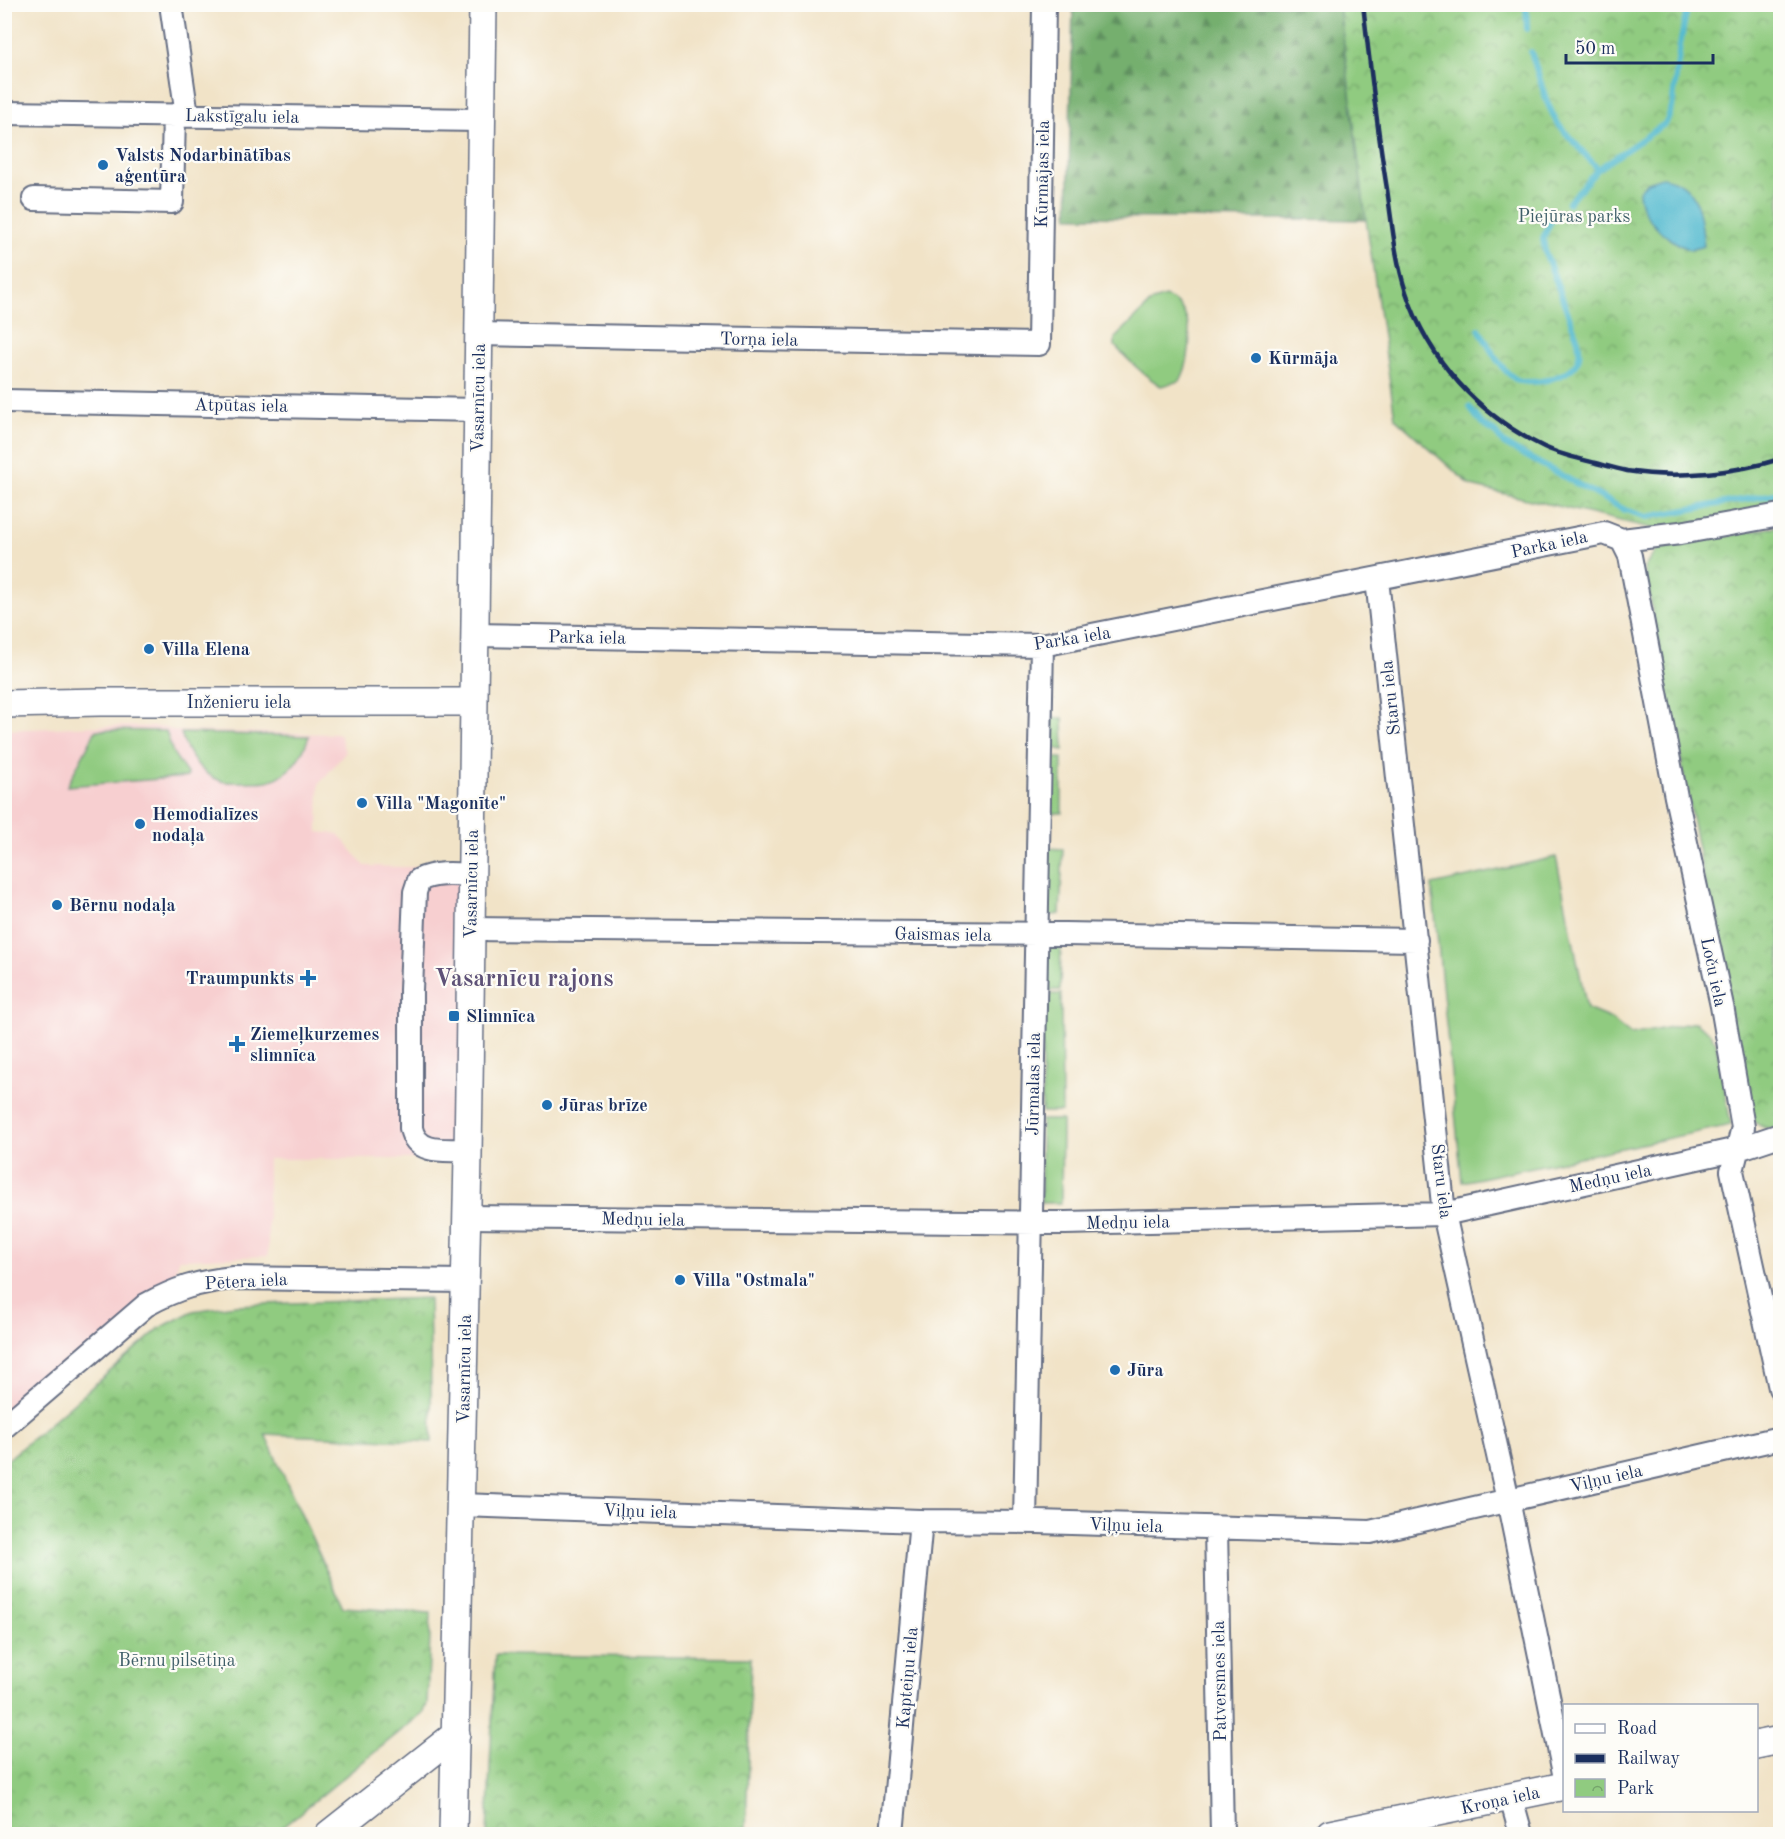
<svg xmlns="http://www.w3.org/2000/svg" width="1785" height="1839" viewBox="0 0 1785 1839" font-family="'Old Standard TT',serif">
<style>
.built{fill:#f7cfd0}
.grass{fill:#90cb80;stroke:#567d6f;stroke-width:1.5}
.forest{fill:url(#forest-firs);stroke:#486f66;stroke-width:1.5}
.park{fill:url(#park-crowns);stroke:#567d6f;stroke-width:1.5}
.water{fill:#51b9cf;stroke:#367496;stroke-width:1.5}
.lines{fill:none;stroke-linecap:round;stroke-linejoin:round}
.stream{stroke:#51b9cf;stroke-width:6}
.minor-casing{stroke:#666e83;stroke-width:26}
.tertiary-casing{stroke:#666e83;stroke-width:30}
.minor{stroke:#fff;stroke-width:22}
.tertiary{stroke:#fff;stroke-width:27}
.rail{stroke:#1b2f5e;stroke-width:4.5}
.poi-dot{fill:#1f6fb2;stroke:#fdfcf7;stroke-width:2}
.labels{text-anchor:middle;stroke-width:4.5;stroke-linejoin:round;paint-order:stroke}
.street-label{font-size:18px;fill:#1b2f5e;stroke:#fdfcf7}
.poi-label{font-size:18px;font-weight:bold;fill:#1b2f5e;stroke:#fdfcf7;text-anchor:start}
.park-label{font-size:18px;fill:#3e5e68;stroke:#fdfcf7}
.district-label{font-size:24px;font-weight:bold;fill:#5d5177;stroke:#fdfcf7}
</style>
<defs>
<pattern id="forest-firs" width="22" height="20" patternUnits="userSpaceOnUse" patternTransform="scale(1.5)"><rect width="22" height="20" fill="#74af6e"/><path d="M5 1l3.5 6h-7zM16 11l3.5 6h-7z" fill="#5e8f5e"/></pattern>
<pattern id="park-crowns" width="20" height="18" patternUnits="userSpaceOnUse" patternTransform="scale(1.5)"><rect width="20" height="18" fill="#90cb80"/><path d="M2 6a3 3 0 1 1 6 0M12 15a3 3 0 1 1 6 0" fill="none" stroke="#75a56c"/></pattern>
</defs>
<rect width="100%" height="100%" fill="#fdfcf7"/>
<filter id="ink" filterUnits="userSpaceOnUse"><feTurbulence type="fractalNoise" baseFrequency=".0167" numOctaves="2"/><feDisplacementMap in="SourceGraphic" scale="12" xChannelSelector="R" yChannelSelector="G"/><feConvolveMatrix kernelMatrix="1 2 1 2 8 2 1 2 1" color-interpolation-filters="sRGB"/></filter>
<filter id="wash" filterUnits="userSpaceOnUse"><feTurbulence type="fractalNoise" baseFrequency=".008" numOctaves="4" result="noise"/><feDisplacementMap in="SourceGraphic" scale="24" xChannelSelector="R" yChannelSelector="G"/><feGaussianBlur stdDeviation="1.35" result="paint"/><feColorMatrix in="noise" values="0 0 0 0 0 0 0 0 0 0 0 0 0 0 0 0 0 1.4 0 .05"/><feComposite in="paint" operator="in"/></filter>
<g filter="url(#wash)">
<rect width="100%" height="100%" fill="#f1e3c7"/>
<path class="built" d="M97,726L165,727L175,731L340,734L345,753L319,784L318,832L338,834L365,866L472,869L468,1159H268V1256L179,1259L170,1291L5,1427V730Z"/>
<path class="grass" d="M1165,297C1197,307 1193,357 1180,381L1161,386C1143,375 1129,361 1115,346V338L1153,301Z
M1056,718H1063L1064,750L1047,747L1049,720Z
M96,730L166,731L173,753L188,775L187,777L67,786Z
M181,733L309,736C303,754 291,774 271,780C263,783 252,781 244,782C237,782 227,783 221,781C201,774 186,754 181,733Z
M1047,758H1062V813H1046Z
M1046,848L1063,849L1060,914L1046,916Z
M1556,857L1587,1009L1611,1019L1631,1035L1695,1022L1710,1033L1716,1042L1731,1125L1462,1182L1432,885Z
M1061,944L1060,990H1045L1043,950L1047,945Z
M1042,994H1061L1062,1112H1042Z
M1041,1120H1062L1061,1203H1041Z"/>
<path class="forest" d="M1073,5H1339L1366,220L1068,217Z"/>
<path class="park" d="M1339,5H1780V511L1655,529L1471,486L1395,418L1366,220Z
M1780,526V1126C1766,1131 1762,1128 1750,1119L1644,568L1657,549Z
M429,1298L432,1442L265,1434L343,1607L431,1613L427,1704L424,1712L274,1834H5V1462L160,1328L193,1311L235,1305Z
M495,1655L751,1658L746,1834H487Z"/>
<path class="water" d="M1662,177C1700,183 1700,214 1704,246L1690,250C1666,239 1640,219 1639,191L1647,182Z"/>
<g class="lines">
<path class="stream" d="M1526,4L1527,29
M1531,52L1547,102L1557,123L1598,169
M1568,203L1598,169L1666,123L1672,108L1680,45L1688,4
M1479,329C1488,344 1498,367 1514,378C1528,388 1569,378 1577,362C1581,355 1579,348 1578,340L1545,252L1543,238L1551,221
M1469,407L1482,424L1495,432L1504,444L1625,510L1647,517L1780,493"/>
</g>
</g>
<g filter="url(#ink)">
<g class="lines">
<defs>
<path id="minor" d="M171,4L187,115
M4,113L479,120
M34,199L172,202L174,115
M478,334L1039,344L1044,4
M4,401L478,410
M1622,540L1680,533L1780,515
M1377,579L1444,1214L1508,1500L1564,1773
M474,635L1042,645L1604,533L1622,540L1630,556L1676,797L1722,1006L1743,1127L1732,1171L1780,1388
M470,929L1065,934L1416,940
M468,1150C446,1150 416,1155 411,1128V990L415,892L419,880C436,872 454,874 472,875
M467,1217L1065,1223L1444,1214L1738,1149L1780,1135
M4,1427L146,1305C177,1288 198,1282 233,1278L466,1281
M461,1505L921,1521L1038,1522L1370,1532L1780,1438
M1025,1522L1042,645
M1216,1528L1222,1834
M1511,1798L1521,1834
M892,1834L921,1521"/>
<path id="tertiary" d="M4,704L100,702H474
M1756,1745L1780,1740
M329,1834L456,1734
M453,1834C458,1608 464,1381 468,1154C474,771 476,388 483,4
M1330,1834L1564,1786"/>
</defs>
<use href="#minor" class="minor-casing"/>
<use href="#tertiary" class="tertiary-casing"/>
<use href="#minor" class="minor"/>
<use href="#tertiary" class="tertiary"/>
<path class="rail" d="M1363,4C1370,66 1377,128 1387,189C1392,223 1395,259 1406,292C1428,360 1480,416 1544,447C1561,455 1579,459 1596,463C1607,466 1617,469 1627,471C1674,479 1736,473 1780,459"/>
</g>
</g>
<g class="poi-dot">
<circle cx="103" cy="165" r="6"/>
<circle cx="1256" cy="358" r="6"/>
<circle cx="149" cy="649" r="6"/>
<circle cx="362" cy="803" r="6"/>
<circle cx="140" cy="824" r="6"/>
<circle cx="57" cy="905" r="6"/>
<path d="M305 969h6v6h6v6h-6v6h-6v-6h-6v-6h6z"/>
<rect x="448" y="1010" width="12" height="12" rx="3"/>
<path d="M234 1035h6v6h6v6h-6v6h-6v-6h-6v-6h6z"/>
<circle cx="547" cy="1105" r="6"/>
<circle cx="680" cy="1280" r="6"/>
<circle cx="1115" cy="1370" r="6"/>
</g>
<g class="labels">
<g class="street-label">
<text transform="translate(242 116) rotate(1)" y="6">Lakstīgalu iela</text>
<text transform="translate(1042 174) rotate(-89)" y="6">Kūrmājas iela</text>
<text transform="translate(759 339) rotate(1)" y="6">Torņa iela</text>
<text transform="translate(478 398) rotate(-89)" y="6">Vasarnīcu iela</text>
<text transform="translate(241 405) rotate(1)" y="6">Atpūtas iela</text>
<text transform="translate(1549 544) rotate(-12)" y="6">Parka iela</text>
<text transform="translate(587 637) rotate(1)" y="6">Parka iela</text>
<text transform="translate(1072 638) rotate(-9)" y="6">Parka iela</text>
<text transform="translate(1390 698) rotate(-96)" y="6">Staru iela</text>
<text x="239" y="708">Inženieru iela</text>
<text transform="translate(471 884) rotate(-89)" y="6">Vasarnīcu iela</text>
<text transform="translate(943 934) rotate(1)" y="6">Gaismas iela</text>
<text transform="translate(1714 972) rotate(78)" y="6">Loču iela</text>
<text transform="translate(1033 1084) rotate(-89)" y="6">Jūrmalas iela</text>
<text transform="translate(1610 1178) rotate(-12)" y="6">Medņu iela</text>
<text transform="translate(1442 1181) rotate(83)" y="6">Staru iela</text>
<text transform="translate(643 1219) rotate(1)" y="6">Medņu iela</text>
<text transform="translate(1128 1222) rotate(-1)" y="6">Medņu iela</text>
<text transform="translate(246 1281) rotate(-3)" y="6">Pētera iela</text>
<text transform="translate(464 1369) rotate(-89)" y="6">Vasarnīcu iela</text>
<text transform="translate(1606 1478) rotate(-13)" y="6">Viļņu iela</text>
<text transform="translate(640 1511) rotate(2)" y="6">Viļņu iela</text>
<text transform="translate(1126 1525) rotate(2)" y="6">Viļņu iela</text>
<text transform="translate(907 1678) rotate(-85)" y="6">Kapteiņu iela</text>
<text transform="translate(1219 1681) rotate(-91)" y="6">Patversmes iela</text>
<text transform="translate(1500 1800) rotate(-12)" y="6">Kroņa iela</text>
</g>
<g class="poi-label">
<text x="115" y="161">Valsts Nodarbinātības<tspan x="115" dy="21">aģentūra</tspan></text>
<text x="1268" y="364">Kūrmāja</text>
<text x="161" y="655">Villa Elena</text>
<text x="374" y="809">Villa "Magonīte"</text>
<text x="152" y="820">Hemodialīzes<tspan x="152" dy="21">nodaļa</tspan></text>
<text x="69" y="911">Bērnu nodaļa</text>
<text x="294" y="984" text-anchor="end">Traumpunkts</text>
<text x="466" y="1022">Slimnīca</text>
<text x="250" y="1040">Ziemeļkurzemes<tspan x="250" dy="21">slimnīca</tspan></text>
<text x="559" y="1111">Jūras brīze</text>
<text x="692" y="1286">Villa "Ostmala"</text>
<text x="1127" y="1376">Jūra</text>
</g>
<g class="park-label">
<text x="1574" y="222">Piejūras parks</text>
<text x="177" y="1666">Bērnu pilsētiņa</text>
</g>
<g class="district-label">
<text x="524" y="986">Vasarnīcu rajons</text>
</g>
</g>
<rect width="1785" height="1839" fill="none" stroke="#fdfcf7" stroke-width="24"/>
<rect x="1563" y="1704" width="195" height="108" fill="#fdfcf7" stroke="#a3aaba" stroke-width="1.5"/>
<rect x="1575" y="1724" width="30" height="9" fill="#ffffff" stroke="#a3aaba" stroke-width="1.5"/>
<text x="1617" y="1734" font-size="18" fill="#1b2f5e">Road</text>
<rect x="1575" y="1754" width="30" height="9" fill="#1b2f5e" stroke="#a3aaba" stroke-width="1.5"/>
<text x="1617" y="1764" font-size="18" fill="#1b2f5e">Railway</text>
<rect x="1575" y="1779" width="30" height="18" fill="url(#park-crowns)" stroke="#a3aaba" stroke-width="1.5"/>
<text x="1617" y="1794" font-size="18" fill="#1b2f5e">Park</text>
<path d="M1566 54v9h147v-9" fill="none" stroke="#1b2f5e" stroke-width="3"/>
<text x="1575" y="54" font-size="18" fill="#1b2f5e" stroke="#fdfcf7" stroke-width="4.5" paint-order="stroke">50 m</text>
</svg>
